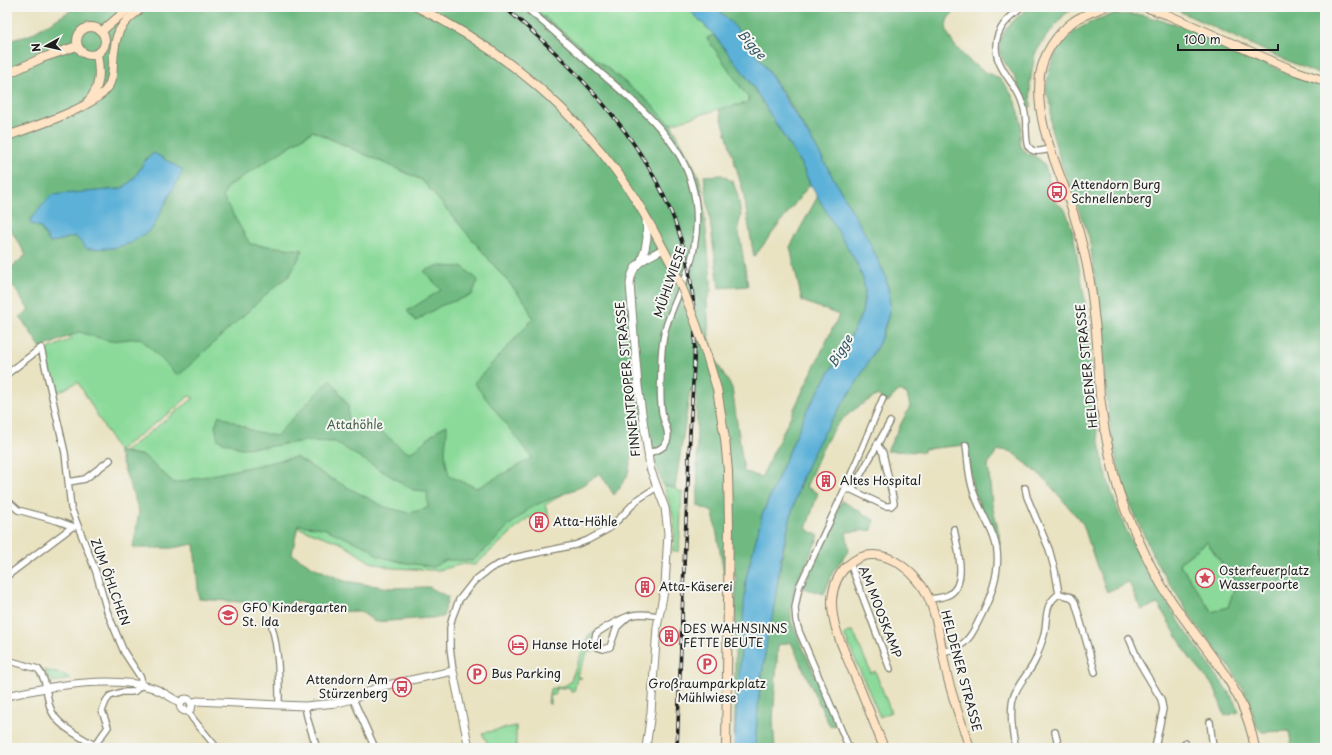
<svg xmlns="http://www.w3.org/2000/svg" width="1332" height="755" viewBox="0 0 1332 755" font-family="'Playpen Sans',sans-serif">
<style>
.green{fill:#8bda9a;stroke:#547b5b}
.forest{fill:#70ba82;stroke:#466b4f;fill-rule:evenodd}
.water{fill:#5bb1d8;stroke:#3c667a}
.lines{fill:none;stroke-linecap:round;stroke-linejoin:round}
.minor-casing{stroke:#82806f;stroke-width:8}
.tertiary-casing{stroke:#82806f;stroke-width:9}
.secondary-casing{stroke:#82806f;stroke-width:10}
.minor{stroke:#fff;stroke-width:5.5}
.tertiary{stroke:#fff;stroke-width:7}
.secondary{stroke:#fee4c5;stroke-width:8}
.rail-casing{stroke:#1c1c1c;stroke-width:3.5}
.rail{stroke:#f6f6f2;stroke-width:2;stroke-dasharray:6;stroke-linecap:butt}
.secondary-bridge-casing{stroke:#82806f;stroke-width:10;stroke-linecap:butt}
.secondary-bridge{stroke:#fee4c5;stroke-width:8}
.labels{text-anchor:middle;stroke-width:4;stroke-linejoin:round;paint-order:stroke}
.poi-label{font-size:12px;fill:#1c1c1c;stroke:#f6f6f2;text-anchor:start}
.street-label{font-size:12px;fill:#1c1c1c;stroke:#f6f6f2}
.park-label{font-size:12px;fill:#435e48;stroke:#f6f6f2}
.water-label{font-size:13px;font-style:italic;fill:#355867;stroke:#f6f6f2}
</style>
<rect width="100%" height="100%" fill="#f6f6f2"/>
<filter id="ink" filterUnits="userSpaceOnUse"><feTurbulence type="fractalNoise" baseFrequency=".025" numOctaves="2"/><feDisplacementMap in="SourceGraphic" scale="8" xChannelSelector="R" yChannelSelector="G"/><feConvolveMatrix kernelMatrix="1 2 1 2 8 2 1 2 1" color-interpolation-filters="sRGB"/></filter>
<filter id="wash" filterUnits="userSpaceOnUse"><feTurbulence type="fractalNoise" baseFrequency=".012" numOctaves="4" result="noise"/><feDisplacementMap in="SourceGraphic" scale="16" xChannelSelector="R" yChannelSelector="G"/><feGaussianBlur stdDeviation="0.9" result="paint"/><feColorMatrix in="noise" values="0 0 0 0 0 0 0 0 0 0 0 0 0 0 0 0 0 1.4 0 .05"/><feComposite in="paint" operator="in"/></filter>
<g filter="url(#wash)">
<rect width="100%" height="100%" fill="#e9e3c2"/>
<path class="green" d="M532,7H687L714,35L707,38L749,99L747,103L719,109L671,124L648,101Z
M313,131L422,180L526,303L533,319L567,492L545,505L549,516L537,524L529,517L475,565L463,564L439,570H431L392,568L370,562L341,543L174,483L144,456L124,452L194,398L189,396L173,410L118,451L78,382L55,394L44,351L71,339V326L7,175L276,155Z
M663,485L675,488L678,491L682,492L679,551H672C679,530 671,505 663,485Z
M1207,542L1236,584L1228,607L1212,612L1179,563Z
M597,630C587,638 593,642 593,652L588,651L578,673H577V676L582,678H577L574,692H571L570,687L555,689V695H550V705L548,703L550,689L566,685L570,682L589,635Z
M853,631L871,673L875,671L891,712L880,717L844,634Z
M44,670L65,675L71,679L53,682L48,677Z
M516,726V748H490L482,733Z"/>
<path class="forest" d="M77,7H532L648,101L671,124L698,174L702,189L711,281V290L707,300L709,337L716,361L732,388L744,472L750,473L761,478L839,315L802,301L790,247L818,196L856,262L863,279L865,291L862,313L851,336L806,412L762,515L740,669L734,748L736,574H724L713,512L698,506L696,392L690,391L675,488L663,485L656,465L651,435L634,436L632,456L627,477L614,495L600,473L578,488L533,506L506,528L492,544L472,561L446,560L433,567L401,562L378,556L369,548L323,528L298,525L292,554L313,567L344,581L390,588L429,587L448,597L443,617L375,622L360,611L316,612L307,604L295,601L283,605L199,599L194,544L172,548H133L139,511L118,451L144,456L174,483L296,457L328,477L385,507L409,513L428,508L427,491L413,490L335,442L305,441L265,447L240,448L218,440L215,426L219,415L253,431L276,436L330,379L348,405L349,426L368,424L377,428L405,451L410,452L413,451L439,429L447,425C447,433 446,441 445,449C445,458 447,467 449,476L477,488L532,458L474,383L533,319L526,303L422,180L313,131L227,187L223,197L250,244L303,250L290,275L271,290L178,376L140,338L110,341L79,332L41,348L20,317L29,310L7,277V271L26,255L7,224V41L28,36ZM147,157L114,248L75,236L50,243L40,227L51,196L120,189C134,183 140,169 147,157Z
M716,7H975C969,8 960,9 955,12C929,27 968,62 982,70C989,74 998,76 1003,82C1012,93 1019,108 1021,122C1022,130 1018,139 1021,146C1028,158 1038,153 1045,166C1049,175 1050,193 1055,201C1058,205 1064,207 1066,212C1072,225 1076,248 1078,262C1083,287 1087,312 1089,338C1090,353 1090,367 1091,382C1093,411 1098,441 1105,469C1126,557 1184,626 1233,699L1239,712L1225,716L1214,687L1189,657L1158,604L1141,610L1129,582L1107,592L1097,567L1083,524L1045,479L1012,452L1005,450L998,451L988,464L992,504L1001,542L997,548L973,489L966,445L924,449V452L887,451L910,406L907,394L899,390L886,404L878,395C867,401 855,408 845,417C826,433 816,465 806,487L818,493L806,529L819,536L795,587L791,610V621L824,695L835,725L830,726L815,695L791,642L778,645L773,720L775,748H755L759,696L769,625L772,619C781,563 788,507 812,455C828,421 851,393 869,360C877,347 885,332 888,316C891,303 889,289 885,275C883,269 879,263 876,257C865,234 853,212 840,190C804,126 768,60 716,7Z
M1031,7H1077L1065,14L1045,38L1035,54L1030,83L1031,107H1027C1023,97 1019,86 1014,76C1010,69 1002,61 1000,53C996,32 1016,17 1031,7Z
M1170,7H1325V77L1272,54Z
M1114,14L1142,15L1186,27L1293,76L1325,88V748H1292L1289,731L1262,732L1256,726L1248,698L1231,669L1194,622L1155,560L1122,485L1111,434L1105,382L1099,307L1089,237L1061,163L1051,129V106L1046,90L1049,70L1057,50L1075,31L1095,20ZM1207,542L1236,584L1228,607L1212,612L1179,563Z
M714,35L746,76L757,93L802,166L810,184L754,257L743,191L719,109L747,103L749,99L707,38Z
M722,175L733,182L738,196L741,216L738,227L748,286L719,288L704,176Z
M438,266L463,267L478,280L472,295L440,306L416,321L407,311L441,290L424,271Z
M842,501L874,520L872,530L846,532L849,550L833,572L824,594L803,588Z"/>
<path class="water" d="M687,7H716L737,29L763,63L814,144L867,237L885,275L889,293L890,305L888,317L879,343L857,382L827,427L812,455L799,485L782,551L772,619L769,625L759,696L755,748H734L746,578L762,515L806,412L851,336L862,313L865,291L863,279L856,262L810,184L802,166L757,93L746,76L714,35Z
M154,153L183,170L152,229L131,243L114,248L87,249L75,236L50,243L40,227L31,224L30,220L51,195L120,189C139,181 138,163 154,153Z"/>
</g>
<g filter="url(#ink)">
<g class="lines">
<defs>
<path id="minor" d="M525,7C549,26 572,48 595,68C654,119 710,161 694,248C689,277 673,302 665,330C662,343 661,356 661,369C661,385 659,402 663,417C665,425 670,433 667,441C664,449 655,451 648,453
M1022,7C1009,18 996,28 996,46C995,68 1016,83 1022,103C1025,111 1026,119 1026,127C1026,133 1026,140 1028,146C1029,147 1030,149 1032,150C1037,153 1045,150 1050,149
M7,374L41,348L65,453L71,508L96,572L107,611L124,652L141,678V685L135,691L131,692H122L110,696L106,701L102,711L108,727L95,745L94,748
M69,482L85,479L110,460
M1025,488L1027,497L1049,549L1055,571L1059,594
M845,489L852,490L885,506H891L894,503L893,498L883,453L877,444
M852,490L890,422
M7,500L18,510L58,521L74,527
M850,563L890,669
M7,576L72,527
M929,599C935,598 944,598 950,594C968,583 957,546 954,529
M628,617L617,627L610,647L603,649L597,647L594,642L596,634C603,628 624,617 633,615C642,613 651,615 659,616
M272,627C279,652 279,679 279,705
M1129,638L1139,662L1161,699L1163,709L1155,748
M942,652C946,651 952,650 956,648C970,642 976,626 982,614C993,592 1003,563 994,538C988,521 978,507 973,490C968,475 968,460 966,445
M7,660L38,669C47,679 46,694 50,707C56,727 82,737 99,748
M453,671L450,647V628L452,618L459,600L474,581L491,568L513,558L575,545L588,540L608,529L622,516L637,500L657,487
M353,699L375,748
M305,706C307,721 312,734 317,748
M188,711L193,719L217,748
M1210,722L1213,748
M1055,732L1059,748
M849,748L799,631L796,621L795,608L799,587L845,489L883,398
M1016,748C1012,736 1010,711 1013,699C1017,682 1032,672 1037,656C1039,649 1042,642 1044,635C1048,618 1043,605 1059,594L1071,597L1075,602L1095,672
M1184,748L1185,743"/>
<path id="tertiary" d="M641,261L645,249L647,238L646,218
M7,696C49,686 112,675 153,688C163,692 172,698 181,703
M180 705a6 6 0 1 1 12 0a6 6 0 1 1-12 0Z
M191,703L197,701L279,705L305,706L337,703L353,699L378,687L453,671L469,748
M646,748L651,712L657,627L665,586L668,533L665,508L650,468L648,453L638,386L630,284C632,261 646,259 663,249"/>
<path id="secondary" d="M417,7C494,45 562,99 614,168C637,198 655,233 673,267
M1104,7C1094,11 1083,15 1074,21C1057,33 1043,54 1040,75C1034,123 1058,165 1072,209C1083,243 1091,278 1094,314C1098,341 1098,368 1100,396C1104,433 1114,485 1129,519C1142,547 1155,578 1173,603C1195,636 1223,666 1240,701C1247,716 1252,732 1255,748
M1145,7L1168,15L1290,69L1325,81
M77 41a14 14 0 1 1 28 0a14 14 0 1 1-28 0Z
M102,31L130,7
M7,74L42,58L77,46
M88,101C101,88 100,71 97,54
M7,136C30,128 96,107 108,87C112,80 113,71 113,63C115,33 118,25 143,7
M717,389L725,439L728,471L729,525L726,748
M884,748C874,723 864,697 853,672C844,650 831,625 832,600C833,587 838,574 848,565C855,559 863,555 872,555C892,554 911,571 922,586C938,609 941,651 948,679C954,702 962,725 970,748"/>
</defs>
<use href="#minor" class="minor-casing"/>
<use href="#tertiary" class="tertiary-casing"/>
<use href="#secondary" class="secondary-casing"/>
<use href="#minor" class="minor"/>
<use href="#tertiary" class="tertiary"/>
<use href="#secondary" class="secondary"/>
<defs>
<path id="rail" d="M504,7C591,79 678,174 692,290C697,327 694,363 692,400C690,427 689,454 688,481C683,570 681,659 677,748"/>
</defs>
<use href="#rail" class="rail-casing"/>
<use href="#rail" class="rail"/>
<defs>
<path id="secondary-bridge" d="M673,267C691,307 705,347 717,389"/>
</defs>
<use href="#secondary-bridge" class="secondary-bridge-casing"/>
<use href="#secondary-bridge" class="secondary-bridge"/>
</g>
</g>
<defs>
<symbol id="bus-ring" viewBox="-11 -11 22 22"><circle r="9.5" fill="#f6f6f2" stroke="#d1495b" stroke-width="1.5"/><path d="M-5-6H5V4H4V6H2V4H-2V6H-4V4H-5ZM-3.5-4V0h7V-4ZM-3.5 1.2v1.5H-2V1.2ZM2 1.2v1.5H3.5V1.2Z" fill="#d1495b"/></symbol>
<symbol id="building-ring" viewBox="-11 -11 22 22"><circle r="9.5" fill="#f6f6f2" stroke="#d1495b" stroke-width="1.5"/><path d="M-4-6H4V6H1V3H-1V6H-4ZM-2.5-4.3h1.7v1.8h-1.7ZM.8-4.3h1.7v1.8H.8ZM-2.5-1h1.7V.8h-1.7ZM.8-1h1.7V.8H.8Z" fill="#d1495b"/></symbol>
<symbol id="sight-ring" viewBox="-11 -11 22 22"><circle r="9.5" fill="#f6f6f2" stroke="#d1495b" stroke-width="1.5"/><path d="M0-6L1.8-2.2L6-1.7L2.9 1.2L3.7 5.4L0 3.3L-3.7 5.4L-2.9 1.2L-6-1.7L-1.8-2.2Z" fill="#d1495b"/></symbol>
<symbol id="school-ring" viewBox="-11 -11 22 22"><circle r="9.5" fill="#f6f6f2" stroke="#d1495b" stroke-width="1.5"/><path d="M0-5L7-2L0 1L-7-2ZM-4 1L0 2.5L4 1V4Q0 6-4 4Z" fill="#d1495b"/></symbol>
<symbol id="hotel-ring" viewBox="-11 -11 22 22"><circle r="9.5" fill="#f6f6f2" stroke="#d1495b" stroke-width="1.5"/><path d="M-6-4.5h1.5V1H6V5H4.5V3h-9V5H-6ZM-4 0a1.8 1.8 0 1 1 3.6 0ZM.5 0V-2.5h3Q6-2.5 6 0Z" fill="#d1495b"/></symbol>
<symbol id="parking-ring" viewBox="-11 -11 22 22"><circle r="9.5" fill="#f6f6f2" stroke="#d1495b" stroke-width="1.5"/><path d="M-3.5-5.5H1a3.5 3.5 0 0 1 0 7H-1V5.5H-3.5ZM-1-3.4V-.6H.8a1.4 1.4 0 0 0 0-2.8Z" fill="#d1495b"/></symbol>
</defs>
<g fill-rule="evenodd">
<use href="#bus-ring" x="1046" y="181" width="22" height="22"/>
<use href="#building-ring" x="815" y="470" width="22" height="22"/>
<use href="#building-ring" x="528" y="511" width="22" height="22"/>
<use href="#sight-ring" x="1194" y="567" width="22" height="22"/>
<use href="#building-ring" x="634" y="576" width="22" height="22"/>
<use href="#school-ring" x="217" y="604" width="22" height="22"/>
<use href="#building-ring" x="658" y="625" width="22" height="22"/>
<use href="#hotel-ring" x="507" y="634" width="22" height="22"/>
<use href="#parking-ring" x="696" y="653" width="22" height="22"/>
<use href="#parking-ring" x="466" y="663" width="22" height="22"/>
<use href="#bus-ring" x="391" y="676" width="22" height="22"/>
</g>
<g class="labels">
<g class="poi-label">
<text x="1071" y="189">Attendorn Burg<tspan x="1071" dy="14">Schnellenberg</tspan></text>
<text x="840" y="485">Altes Hospital</text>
<text x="553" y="526">Atta-Höhle</text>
<text x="1219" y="575">Osterfeuerplatz<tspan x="1219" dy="14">Wasserpoorte</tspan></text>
<text x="659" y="591">Atta-Käserei</text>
<text x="242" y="612">GFO Kindergarten<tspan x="242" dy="14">St. Ida</tspan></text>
<text x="683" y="633">DES WAHNSINNS<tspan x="683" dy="14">FETTE BEUTE</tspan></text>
<text x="532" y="649">Hanse Hotel</text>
<text x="491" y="678">Bus Parking</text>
<text x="388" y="684" text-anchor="end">Attendorn Am<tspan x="388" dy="14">Stürzenberg</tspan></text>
<text x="707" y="688" text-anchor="middle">Großraumparkplatz<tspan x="707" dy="14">Mühlwiese</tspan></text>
</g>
<g class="street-label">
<text transform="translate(670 282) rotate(-71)" y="4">MÜHLWIESE</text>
<text transform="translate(1087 366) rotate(-96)" y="4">HELDENER STRASSE</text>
<text transform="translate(628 379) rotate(-96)" y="4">FINNENTROPER STRASSE</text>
<text transform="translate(110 582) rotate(70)" y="4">ZUM ÖHLCHEN</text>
<text transform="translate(880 612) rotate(69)" y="4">AM MOOSKAMP</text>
<text transform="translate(961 671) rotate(75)" y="4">HELDENER STRASSE</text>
</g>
<g class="park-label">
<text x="355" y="429">Attahöhle</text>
</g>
<g class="water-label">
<text transform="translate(752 44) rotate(48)" y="5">Bigge</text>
<text transform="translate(840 351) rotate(-59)" y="5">Bigge</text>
</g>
</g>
<rect width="1332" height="755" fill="none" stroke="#f6f6f2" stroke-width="24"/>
<g transform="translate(46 46) rotate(262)" stroke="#f6f6f2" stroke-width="3" paint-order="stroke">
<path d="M0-3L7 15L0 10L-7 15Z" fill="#1c1c1c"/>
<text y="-6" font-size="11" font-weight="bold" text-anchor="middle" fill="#1c1c1c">N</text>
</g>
<path d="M1178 44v6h100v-6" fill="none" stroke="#1c1c1c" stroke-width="2"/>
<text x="1184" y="44" font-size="12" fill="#1c1c1c" stroke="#f6f6f2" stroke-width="3" paint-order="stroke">100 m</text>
</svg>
